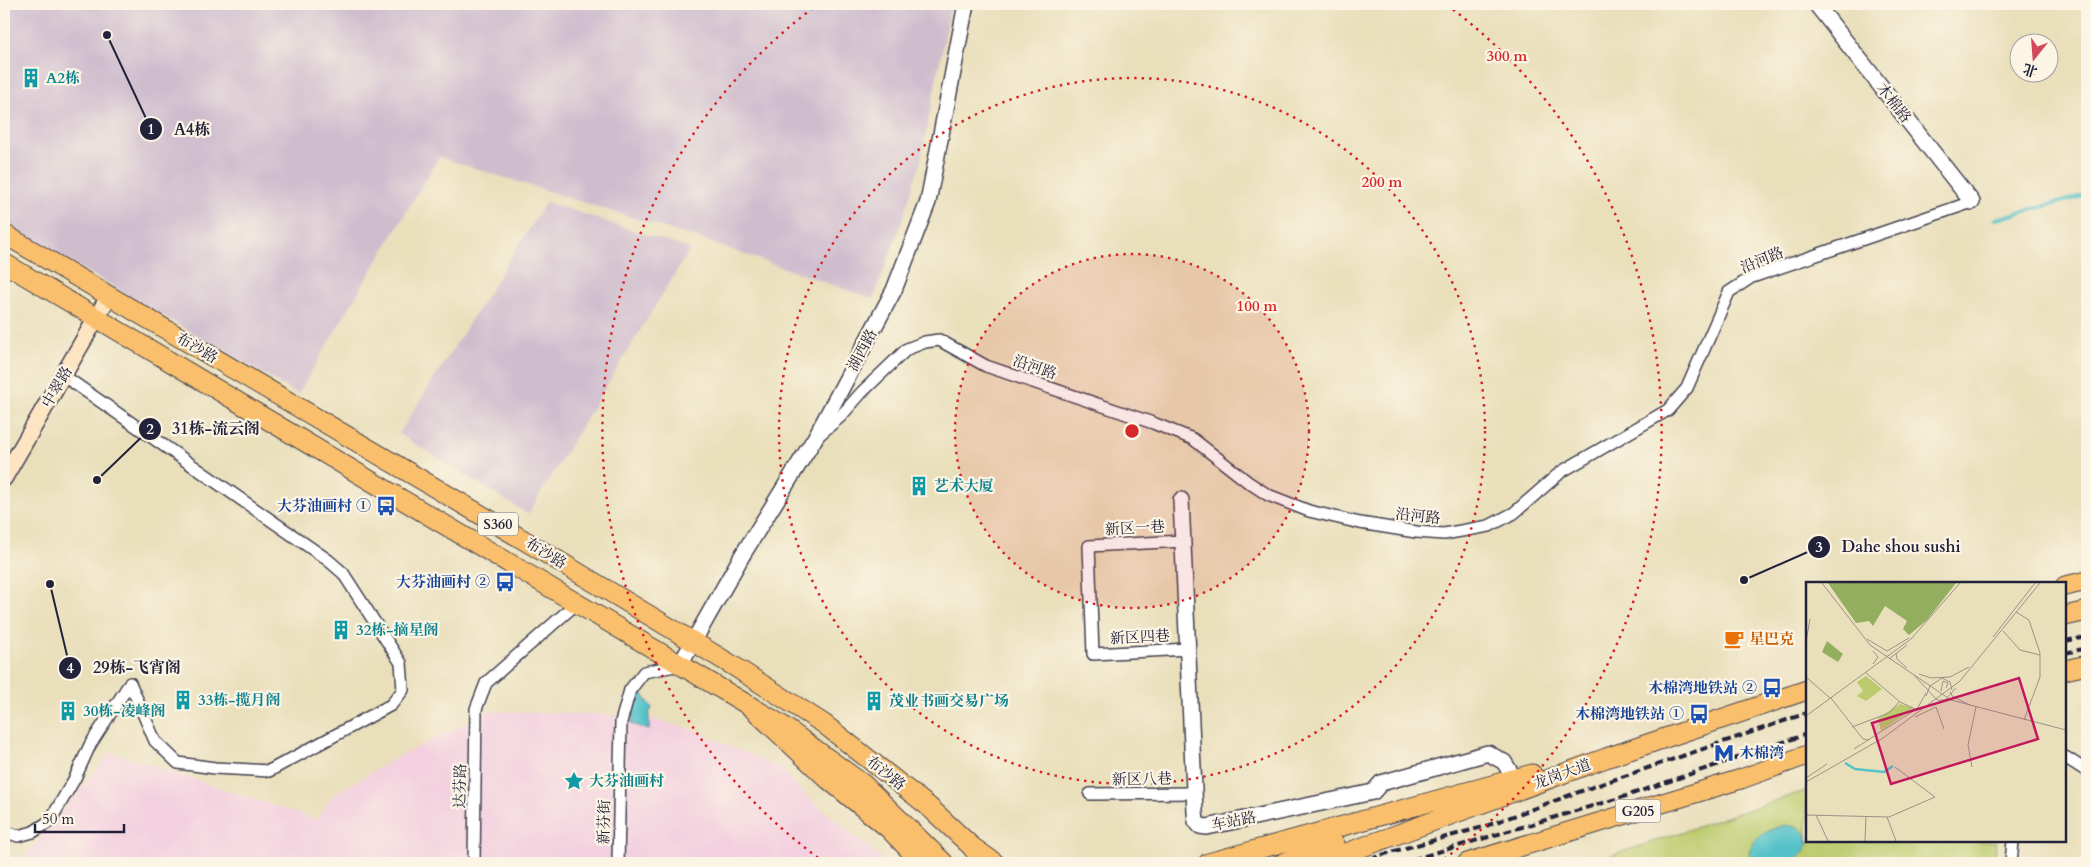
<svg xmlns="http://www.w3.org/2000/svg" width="2091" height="867" viewBox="0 0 2091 867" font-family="Cardo,'Noto Serif SC',serif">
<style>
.built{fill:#f3cfdf}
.industrial{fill:#cfbdce}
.green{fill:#bbca6c;stroke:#6e7654}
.water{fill:#54c2c9;stroke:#3b7282}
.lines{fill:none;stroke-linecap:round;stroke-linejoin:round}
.stream{stroke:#54c2c9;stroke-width:4}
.minor-casing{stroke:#403e4e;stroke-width:14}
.tertiary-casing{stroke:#403e4e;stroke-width:18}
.secondary-casing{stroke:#403e4e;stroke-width:19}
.primary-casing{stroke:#403e4e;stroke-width:21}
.trunk-casing{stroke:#403e4e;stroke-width:21}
.minor{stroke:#fff;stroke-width:11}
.tertiary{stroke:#fff;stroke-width:15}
.secondary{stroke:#fde5c4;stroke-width:16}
.primary{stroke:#f9bf6c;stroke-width:19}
.trunk{stroke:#f9bf6c;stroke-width:19}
.rail{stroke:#22223b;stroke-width:4;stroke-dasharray:8 4;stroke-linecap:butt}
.ring{fill:none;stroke:#d62828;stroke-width:2.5;stroke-dasharray:2.5 5}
.labels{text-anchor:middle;stroke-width:4.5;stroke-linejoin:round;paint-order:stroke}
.shield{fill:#fcf5e5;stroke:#63616e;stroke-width:1}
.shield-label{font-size:14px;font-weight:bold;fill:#22223b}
.culture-label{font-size:15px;font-weight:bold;fill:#0d838f;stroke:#fcf5e5;text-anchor:start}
.street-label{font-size:15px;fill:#22223b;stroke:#fcf5e5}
.transit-label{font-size:15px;font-weight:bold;fill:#164399;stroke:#fcf5e5;text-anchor:end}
.food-label{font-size:15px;font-weight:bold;fill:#c56008;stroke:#fcf5e5;text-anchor:start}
.inset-river{fill:none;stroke:#54c2c9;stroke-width:2.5}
.inset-road{fill:none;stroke:#999388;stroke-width:1}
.view{fill:#c2185b;fill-opacity:0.15;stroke:#c2185b;stroke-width:2.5}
.inset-edge{fill:none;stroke:#22223b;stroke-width:2.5}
.centre{fill:#d62828;stroke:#fcf5e5;stroke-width:2.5}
.ring-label{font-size:15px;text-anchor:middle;font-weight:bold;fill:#d62828;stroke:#fcf5e5;stroke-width:4.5;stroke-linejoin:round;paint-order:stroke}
.leader{fill:none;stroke:#22223b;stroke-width:2}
.callout-dot{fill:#22223b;stroke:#fcf5e5;stroke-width:2}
.mark-label{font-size:15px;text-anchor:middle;font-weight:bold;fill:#fff}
.callout-label{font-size:16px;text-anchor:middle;font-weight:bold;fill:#22223b;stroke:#fcf5e5;stroke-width:4.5;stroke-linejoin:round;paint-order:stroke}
</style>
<rect width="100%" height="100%" fill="#fcf5e5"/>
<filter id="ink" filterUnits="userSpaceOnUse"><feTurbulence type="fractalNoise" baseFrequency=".02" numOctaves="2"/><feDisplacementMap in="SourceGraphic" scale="10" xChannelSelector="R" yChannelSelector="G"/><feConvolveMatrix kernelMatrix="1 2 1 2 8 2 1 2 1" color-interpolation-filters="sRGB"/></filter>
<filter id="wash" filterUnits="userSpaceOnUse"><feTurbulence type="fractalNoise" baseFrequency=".0096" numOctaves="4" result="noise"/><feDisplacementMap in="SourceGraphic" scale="20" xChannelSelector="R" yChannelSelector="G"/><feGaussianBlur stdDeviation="1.12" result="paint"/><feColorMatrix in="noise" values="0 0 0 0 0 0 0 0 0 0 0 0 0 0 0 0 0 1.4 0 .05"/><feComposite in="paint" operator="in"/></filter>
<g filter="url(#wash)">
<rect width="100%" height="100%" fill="#e9dfbb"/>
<path class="built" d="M490,711L638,716L691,729L782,769L802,792L887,863H31L26,855L111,752L317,820L333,795L392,760Z"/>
<path class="industrial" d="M4,4H951L920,164L901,224L873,299L703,240L439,157L298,394L4,223Z
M546,202L690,249L528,514L399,434Z"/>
<path class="green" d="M1807,790V841H1997L1994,863H1589Z"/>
<path class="water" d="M639,688L652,708L649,714V730L631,724Z
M1785,825L1798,827L1807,835V841H1809C1801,867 1779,863 1756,863L1752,860L1749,852C1755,836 1769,829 1785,825Z"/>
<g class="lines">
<path class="stream" d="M1996,219L2087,195"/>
</g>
</g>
<g filter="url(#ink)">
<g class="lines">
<defs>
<path id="minor" d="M819,435L840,417L862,392L907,349L925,342L939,340L986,366L1153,423L1193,439L1248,482L1268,495L1309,511L1360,523L1416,532L1444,534L1489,526L1514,513L1561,472L1668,410L1687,388L1729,292L1752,277L1972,202
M1183,541L1089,546L1093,654L1188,649
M2065,757L2087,771
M1090,794L1194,793
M4,831L18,836L33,832L50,821L75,778L90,745L130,683L155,741L178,763L215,768L269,771L391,705L403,690L401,663L343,573L328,560L64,376
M474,863L476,709L486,683L577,603
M618,863L621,722L630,690L644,672L680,665
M2011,863L2013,841"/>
<path id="tertiary" d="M1816,4L1972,202
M1181,500L1195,812L1196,821L1200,826L1207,827L1373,792L1381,783L1488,753L1504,762L1514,778
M680,665L743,554L815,438L894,290L928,202L966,4"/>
<path id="secondary" d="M4,478L109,296"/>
<path id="primary" d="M4,234L522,539L732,665L824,724L928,806L971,846L980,858
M4,263L780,724L863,784L944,863
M2065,586L2087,581"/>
<path id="trunk" d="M2065,616L2087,611
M2065,670L2087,665
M751,707L829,780L888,828L922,863
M971,846L995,863
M1208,863L1532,774
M1283,863L1335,844
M1319,863L1606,758L1807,690
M1467,863L1741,779L1807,755"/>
</defs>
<use href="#minor" class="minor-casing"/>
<use href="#tertiary" class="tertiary-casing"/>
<use href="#secondary" class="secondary-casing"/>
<use href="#primary" class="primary-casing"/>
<use href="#trunk" class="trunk-casing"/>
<use href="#minor" class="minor"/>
<use href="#tertiary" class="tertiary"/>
<use href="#secondary" class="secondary"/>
<use href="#primary" class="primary"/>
<use href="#trunk" class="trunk"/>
<path class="rail" d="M2065,641L2087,637
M2065,653L2087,648
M1359,863L1391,852L1483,827L1584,790L1807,713
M1401,863L1626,796L1807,734"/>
</g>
</g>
<circle cx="1132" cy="431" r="177" fill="#d62828" fill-opacity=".12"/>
<g class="ring">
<circle cx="1132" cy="431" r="177"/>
<circle cx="1132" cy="431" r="353"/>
<path d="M824 862A530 530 0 0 1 817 5M1447 5A530 530 0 0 1 1440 862"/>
</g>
<defs>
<symbol id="building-bare" viewBox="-9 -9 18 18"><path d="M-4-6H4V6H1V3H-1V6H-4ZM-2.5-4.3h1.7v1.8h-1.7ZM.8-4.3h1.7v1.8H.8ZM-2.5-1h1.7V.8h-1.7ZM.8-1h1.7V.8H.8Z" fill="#0f9aa8" stroke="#fcf5e5" stroke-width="2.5" paint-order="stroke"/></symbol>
<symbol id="bus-bare" viewBox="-9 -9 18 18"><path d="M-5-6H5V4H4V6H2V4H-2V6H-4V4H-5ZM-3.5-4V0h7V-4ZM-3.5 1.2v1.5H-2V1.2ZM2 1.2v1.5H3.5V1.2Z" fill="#1a4fb4" stroke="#fcf5e5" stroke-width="2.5" paint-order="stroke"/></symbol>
<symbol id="cafe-bare" viewBox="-9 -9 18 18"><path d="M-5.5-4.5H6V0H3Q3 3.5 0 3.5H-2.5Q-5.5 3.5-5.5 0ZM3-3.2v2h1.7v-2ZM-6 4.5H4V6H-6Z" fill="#e8710a" stroke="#fcf5e5" stroke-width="2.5" paint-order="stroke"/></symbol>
<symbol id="metro-bare" viewBox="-9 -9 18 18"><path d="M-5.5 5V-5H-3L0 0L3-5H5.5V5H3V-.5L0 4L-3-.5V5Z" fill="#1a4fb4" stroke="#fcf5e5" stroke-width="2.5" paint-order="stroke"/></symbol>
<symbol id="sight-bare" viewBox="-9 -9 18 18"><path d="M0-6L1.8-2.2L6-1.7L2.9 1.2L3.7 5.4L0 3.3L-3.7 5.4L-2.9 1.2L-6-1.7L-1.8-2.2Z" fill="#0f9aa8" stroke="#fcf5e5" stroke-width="2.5" paint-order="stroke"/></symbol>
</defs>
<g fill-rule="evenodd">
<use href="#building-bare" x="17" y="64" width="28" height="28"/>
<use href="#building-bare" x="905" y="472" width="28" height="28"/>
<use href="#bus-bare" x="372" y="492" width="28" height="28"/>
<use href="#bus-bare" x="491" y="568" width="28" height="28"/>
<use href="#building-bare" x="327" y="616" width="28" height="28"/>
<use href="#cafe-bare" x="1720" y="625" width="28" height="28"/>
<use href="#bus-bare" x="1758" y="674" width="28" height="28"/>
<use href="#building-bare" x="169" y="686" width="28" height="28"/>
<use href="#building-bare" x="860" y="687" width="28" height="28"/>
<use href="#building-bare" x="54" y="697" width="28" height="28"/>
<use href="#bus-bare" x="1685" y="700" width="28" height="28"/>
<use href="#metro-bare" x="1710" y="739" width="28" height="28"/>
<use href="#sight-bare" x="560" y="767" width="28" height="28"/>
</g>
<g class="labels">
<g class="shield">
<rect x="478" y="512.5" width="40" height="23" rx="4"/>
<rect x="1615.5" y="799.5" width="45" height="23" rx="4"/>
</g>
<g class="shield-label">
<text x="498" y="529">S360</text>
<text x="1638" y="816">G205</text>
</g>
<g class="culture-label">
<text x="46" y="83">A2栋</text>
<text x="934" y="491">艺术大厦</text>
<text x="356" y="635">32栋-摘星阁</text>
<text x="198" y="705">33栋-揽月阁</text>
<text x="889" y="706">茂业书画交易广场</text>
<text x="83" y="716">30栋-凌峰阁</text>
<text x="589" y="786">大芬油画村</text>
</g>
<g class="street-label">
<text transform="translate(1894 103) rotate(52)" y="5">木棉路</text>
<text transform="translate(1762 260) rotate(-22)" y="5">沿河路</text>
<text transform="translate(197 348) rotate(30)" y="5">布沙路</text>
<text transform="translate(862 350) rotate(-62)" y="5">湖西路</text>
<text transform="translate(1035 367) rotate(19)" y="5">沿河路</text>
<text transform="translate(57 387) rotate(-60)" y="5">中翠路</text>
<text transform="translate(1418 516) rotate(6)" y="5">沿河路</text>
<text transform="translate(1135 528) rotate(-3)" y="5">新区一巷</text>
<text transform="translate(546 553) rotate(31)" y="5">布沙路</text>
<text transform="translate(1140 637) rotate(-3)" y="5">新区四巷</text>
<text transform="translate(886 773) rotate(38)" y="5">布沙路</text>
<text transform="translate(1562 774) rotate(-20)" y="5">龙岗大道</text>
<text transform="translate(1142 779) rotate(-1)" y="5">新区八巷</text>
<text transform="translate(460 786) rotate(-89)" y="5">达芬路</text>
<text transform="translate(1234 821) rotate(-11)" y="5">车站路</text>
<text transform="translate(604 822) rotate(-89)" y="5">新芬街</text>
</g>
<g class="transit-label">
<text x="371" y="511">大芬油画村 ①</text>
<text x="490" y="587">大芬油画村 ②</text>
<text x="1757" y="693">木棉湾地铁站 ②</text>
<text x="1684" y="719">木棉湾地铁站 ①</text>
<text x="1739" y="758" text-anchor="start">木棉湾</text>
</g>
<g class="food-label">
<text x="1749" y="644">星巴克</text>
</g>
</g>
<g transform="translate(1806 582)">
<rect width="260" height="260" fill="#e9dfbb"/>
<path d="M60,94L76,107L60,119L51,114L57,109L51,100ZM94,122L108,126L75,149L72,136Z" fill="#bbca6c"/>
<path d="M22,1H150L121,38L103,53L97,47L101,39L79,24L67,44L63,39L50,41ZM21,59L37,72L32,80L16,70Z" fill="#94ae60"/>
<path class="inset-river" d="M39,181L49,187L78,190L87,184"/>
<path class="inset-road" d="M16,1L64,63L145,118L260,148M210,30L223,38L234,71V95L218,138M197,49L214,68L234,73M187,55L229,1M61,57L81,69L103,56M0,60L4,37M67,69L72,75L67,82M90,71L91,77L101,86M83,77L101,63M59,90L94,120L109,127M107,92L131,118H139L150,106M113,92L125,96L144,95L163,85M0,95L24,116M135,109L137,99L142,101L140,106M144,110L147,115L164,123M120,114L124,104L136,96L144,100L146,108M25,116L57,157L63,158M111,127L120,111M0,134L105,57L154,1M109,135L130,125L138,147M46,145L83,131L94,119M48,167L112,126M166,185L162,163L170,125M0,196L21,182M0,200L77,156L154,99L234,1M0,233L83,235L129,215L89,185M10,233L22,259M81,235L90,259M59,259L60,234"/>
<path class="view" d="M213,96L232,157L85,202L66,141Z"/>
<rect width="260" height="260" class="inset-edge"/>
</g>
<circle cx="1132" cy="431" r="8" class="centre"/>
<g class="ring-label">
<text x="1507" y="61">300 m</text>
<text x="1382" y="187">200 m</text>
<text x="1257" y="311">100 m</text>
</g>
<path class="leader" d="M107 35L151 129M97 480L150 429M1744 580L1819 547M50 584L70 668"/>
<g class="callout-dot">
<circle cx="107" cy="35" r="5"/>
<circle cx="97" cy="480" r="5"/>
<circle cx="1744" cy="580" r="5"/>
<circle cx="50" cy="584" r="5"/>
<circle cx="151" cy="129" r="12"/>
<circle cx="150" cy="429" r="12"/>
<circle cx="1819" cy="547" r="12"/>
<circle cx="70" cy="668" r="12"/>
</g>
<g class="mark-label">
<text x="151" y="134">1</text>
<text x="150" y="434">2</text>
<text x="1819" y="552">3</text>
<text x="70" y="673">4</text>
</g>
<g class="callout-label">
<text x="192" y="135">A4栋</text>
<text x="216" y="434">31栋-流云阁</text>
<text x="1901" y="552">Dahe shou sushi</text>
<text x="137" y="673">29栋-飞宵阁</text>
</g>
<rect width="2091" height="867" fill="none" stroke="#fcf5e5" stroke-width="20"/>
<g transform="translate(2034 58) rotate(197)"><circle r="24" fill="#fcf5e5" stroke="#a5a1a1"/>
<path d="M0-4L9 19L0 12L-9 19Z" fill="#d1495b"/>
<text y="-8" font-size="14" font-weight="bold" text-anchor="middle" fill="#22223b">北</text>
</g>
<path d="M35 824v8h89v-8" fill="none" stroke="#22223b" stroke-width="2.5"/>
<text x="42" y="824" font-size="15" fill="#22223b" stroke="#fcf5e5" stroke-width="4" paint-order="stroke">50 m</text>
</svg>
